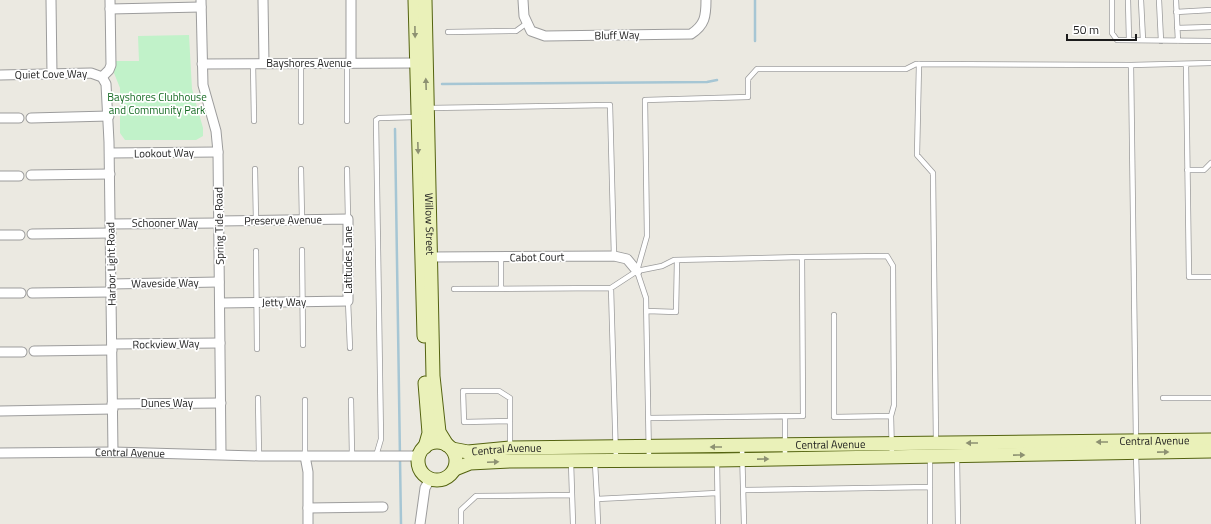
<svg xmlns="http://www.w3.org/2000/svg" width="1211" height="524" viewBox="0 0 1211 524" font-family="'Titillium Web',sans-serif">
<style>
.park{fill:#c1f2c9}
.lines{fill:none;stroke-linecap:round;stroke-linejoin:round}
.stream{stroke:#a6c6d4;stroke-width:2.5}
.lane-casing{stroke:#9c9c9c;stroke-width:6}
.street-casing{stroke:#9c9c9c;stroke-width:11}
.secondary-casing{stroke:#546310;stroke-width:15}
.lane{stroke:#fff;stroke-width:4.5}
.street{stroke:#fff;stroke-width:9}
.secondary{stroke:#eaf1b9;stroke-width:13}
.oneway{fill:#8d9172}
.labels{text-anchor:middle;stroke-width:3.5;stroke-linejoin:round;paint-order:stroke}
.street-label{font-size:11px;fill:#1b1b1b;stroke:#fff}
.park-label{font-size:11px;fill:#176b24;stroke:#fff}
</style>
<rect width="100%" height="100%" fill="#ebe9e1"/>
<path class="park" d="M189,35L192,89L203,128V136L196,140H125L120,133V88L114,73L115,61H139L138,36Z"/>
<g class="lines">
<path class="stream" d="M755,0V41
M442,84L707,82L717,80
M395,129L401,524"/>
<defs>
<path id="lane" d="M1112,0V33L1117,40L1211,41
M1128,0L1129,40
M1141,0L1143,40
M1159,0L1161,41
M1176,0L1178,41
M1176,12L1211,10
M1177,28L1211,27
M448,32L516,31L527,23
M253,63L254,121
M301,63V122
M347,63V121
M919,64L917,155L933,173L936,443
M1186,64L1189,277H1211
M1131,65L1211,63
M429,108L610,105L614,256
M255,169L256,221
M301,169L302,220
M347,169L348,219
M1187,170H1204L1211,163
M302,250L303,345
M256,251L257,349
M501,257V289
M802,257L887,256L893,266L894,405L891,416L892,457
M611,288L616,460
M454,289L611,288L637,271L662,266L674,260L802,257L803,416L649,418
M348,301L350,348
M647,311L676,312L677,260
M834,315V417L891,416
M258,398L259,456
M1163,398H1211
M305,400V456
M351,400L352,456
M510,421L464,422L463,391H499L510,398V448
M742,447L744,524
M1136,454L1138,524
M376,456L381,439L376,120L379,118L417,117
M930,456V524
M785,458V416
M957,458L958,524
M649,460L646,298L637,271L647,236L645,100L748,97V79L757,69H906L916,64L1131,65L1136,440
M571,462L573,524
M717,462L718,524
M595,463L597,499
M744,490L930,487
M461,524V510L476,496L572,495
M598,524L597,499L717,493"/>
<g id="street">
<path d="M51,0L52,74"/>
<path d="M201,0L203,85L216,131L218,152L221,454"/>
<path d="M263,0L264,63"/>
<path d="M351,0V63"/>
<path d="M523,0L524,16L531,31L545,36L691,34C705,25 706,16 706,0"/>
<path d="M110,9L201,7"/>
<path d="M202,64L416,63"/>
<path d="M0,75L91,73L102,77L106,84L109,142L113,452"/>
<path d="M102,77L109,70L111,65L110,0"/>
<path d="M0,118H19"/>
<path d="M31,118L109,116"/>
<path d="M110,153L218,152"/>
<path d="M31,175L110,174"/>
<path d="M0,176H19"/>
<path d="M219,221L348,219V301L220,303"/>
<path d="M110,224L219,223"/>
<path d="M32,234L111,233"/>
<path d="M0,235H20"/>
<path d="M431,257L614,256L627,259L637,271"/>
<path d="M111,284L219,282"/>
<path d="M0,293H21"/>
<path d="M32,293L111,292"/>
<path d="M112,344L220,343"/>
<path d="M34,351L112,350"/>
<path d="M0,352H22"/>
<path d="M112,404L221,403"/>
<path d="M0,411L113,409"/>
<path id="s1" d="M0,453L113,452L259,456H419"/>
<path d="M305,456L308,472V524"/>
<path d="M308,508L383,507"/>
<path d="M420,524L425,488L430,479"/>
</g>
<g id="secondary">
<path d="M415,0L424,336"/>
<path id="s2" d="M425,0L433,376L439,432L447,445"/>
<circle cx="437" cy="461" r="19"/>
<path d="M425,447L429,433L425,383"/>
<path id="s3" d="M452,449L468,452L510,448L1211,440"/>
<path d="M455,469L470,463L510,461L717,460L1211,451"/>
</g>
</defs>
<use href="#lane" class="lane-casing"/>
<use href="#street" class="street-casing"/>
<use href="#secondary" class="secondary-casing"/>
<use href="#lane" class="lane"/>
<use href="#street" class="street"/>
<use href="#secondary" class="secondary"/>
</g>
<defs><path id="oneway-solid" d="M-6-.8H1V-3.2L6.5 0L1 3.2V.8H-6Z"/></defs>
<g class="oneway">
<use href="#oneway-solid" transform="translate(415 32) rotate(89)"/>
<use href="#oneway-solid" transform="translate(426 84) rotate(-92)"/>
<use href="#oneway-solid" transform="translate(418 148) rotate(88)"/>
<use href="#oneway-solid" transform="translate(1102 442) rotate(180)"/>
<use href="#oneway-solid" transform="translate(972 443) rotate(180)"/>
<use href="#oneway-solid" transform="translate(716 447) rotate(180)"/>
<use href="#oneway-solid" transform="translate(1163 452) rotate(-1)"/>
<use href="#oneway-solid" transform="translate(1019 455) rotate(-1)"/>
<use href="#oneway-solid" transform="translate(763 459) rotate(-1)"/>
<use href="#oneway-solid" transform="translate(493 462) rotate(-2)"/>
</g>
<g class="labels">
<g class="street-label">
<text transform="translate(617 35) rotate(-1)" y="4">Bluff Way</text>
<text x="309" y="67">Bayshores Avenue</text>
<text transform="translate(51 74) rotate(-1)" y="4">Quiet Cove Way</text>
<text transform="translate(164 153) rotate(-1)" y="4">Lookout Way</text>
<text transform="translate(283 220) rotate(-1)" y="4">Preserve Avenue</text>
<text x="165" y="227">Schooner Way</text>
<text dy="4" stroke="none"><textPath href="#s2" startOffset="224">Willow Street</textPath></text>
<text transform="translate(219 226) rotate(-91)" y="4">Spring Tide Road</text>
<text transform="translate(537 257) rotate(-1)" y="4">Cabot Court</text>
<text transform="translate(348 260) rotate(-90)" y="4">Latitudes Lane</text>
<text transform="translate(111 264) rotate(-91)" y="4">Harbor Light Road</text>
<text transform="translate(165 283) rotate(-1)" y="4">Waveside Way</text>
<text transform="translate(284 302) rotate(-1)" y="4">Jetty Way</text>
<text transform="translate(166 344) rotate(-1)" y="4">Rockview Way</text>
<text x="167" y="407">Dunes Way</text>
<text dy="4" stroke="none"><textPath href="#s3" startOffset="703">Central Avenue</textPath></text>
<text dy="4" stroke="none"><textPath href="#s3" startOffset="379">Central Avenue</textPath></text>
<text dy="4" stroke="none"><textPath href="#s3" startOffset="55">Central Avenue</textPath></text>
<text dy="4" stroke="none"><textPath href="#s1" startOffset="130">Central Avenue</textPath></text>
</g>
<g class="park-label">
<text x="157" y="101">Bayshores Clubhouse<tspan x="157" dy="13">and Community Park</tspan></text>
</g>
</g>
<path d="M1067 34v6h69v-6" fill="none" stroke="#1b1b1b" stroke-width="2"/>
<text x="1073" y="34" font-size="12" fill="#1b1b1b" stroke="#ffffff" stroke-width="3" paint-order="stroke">50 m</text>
</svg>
